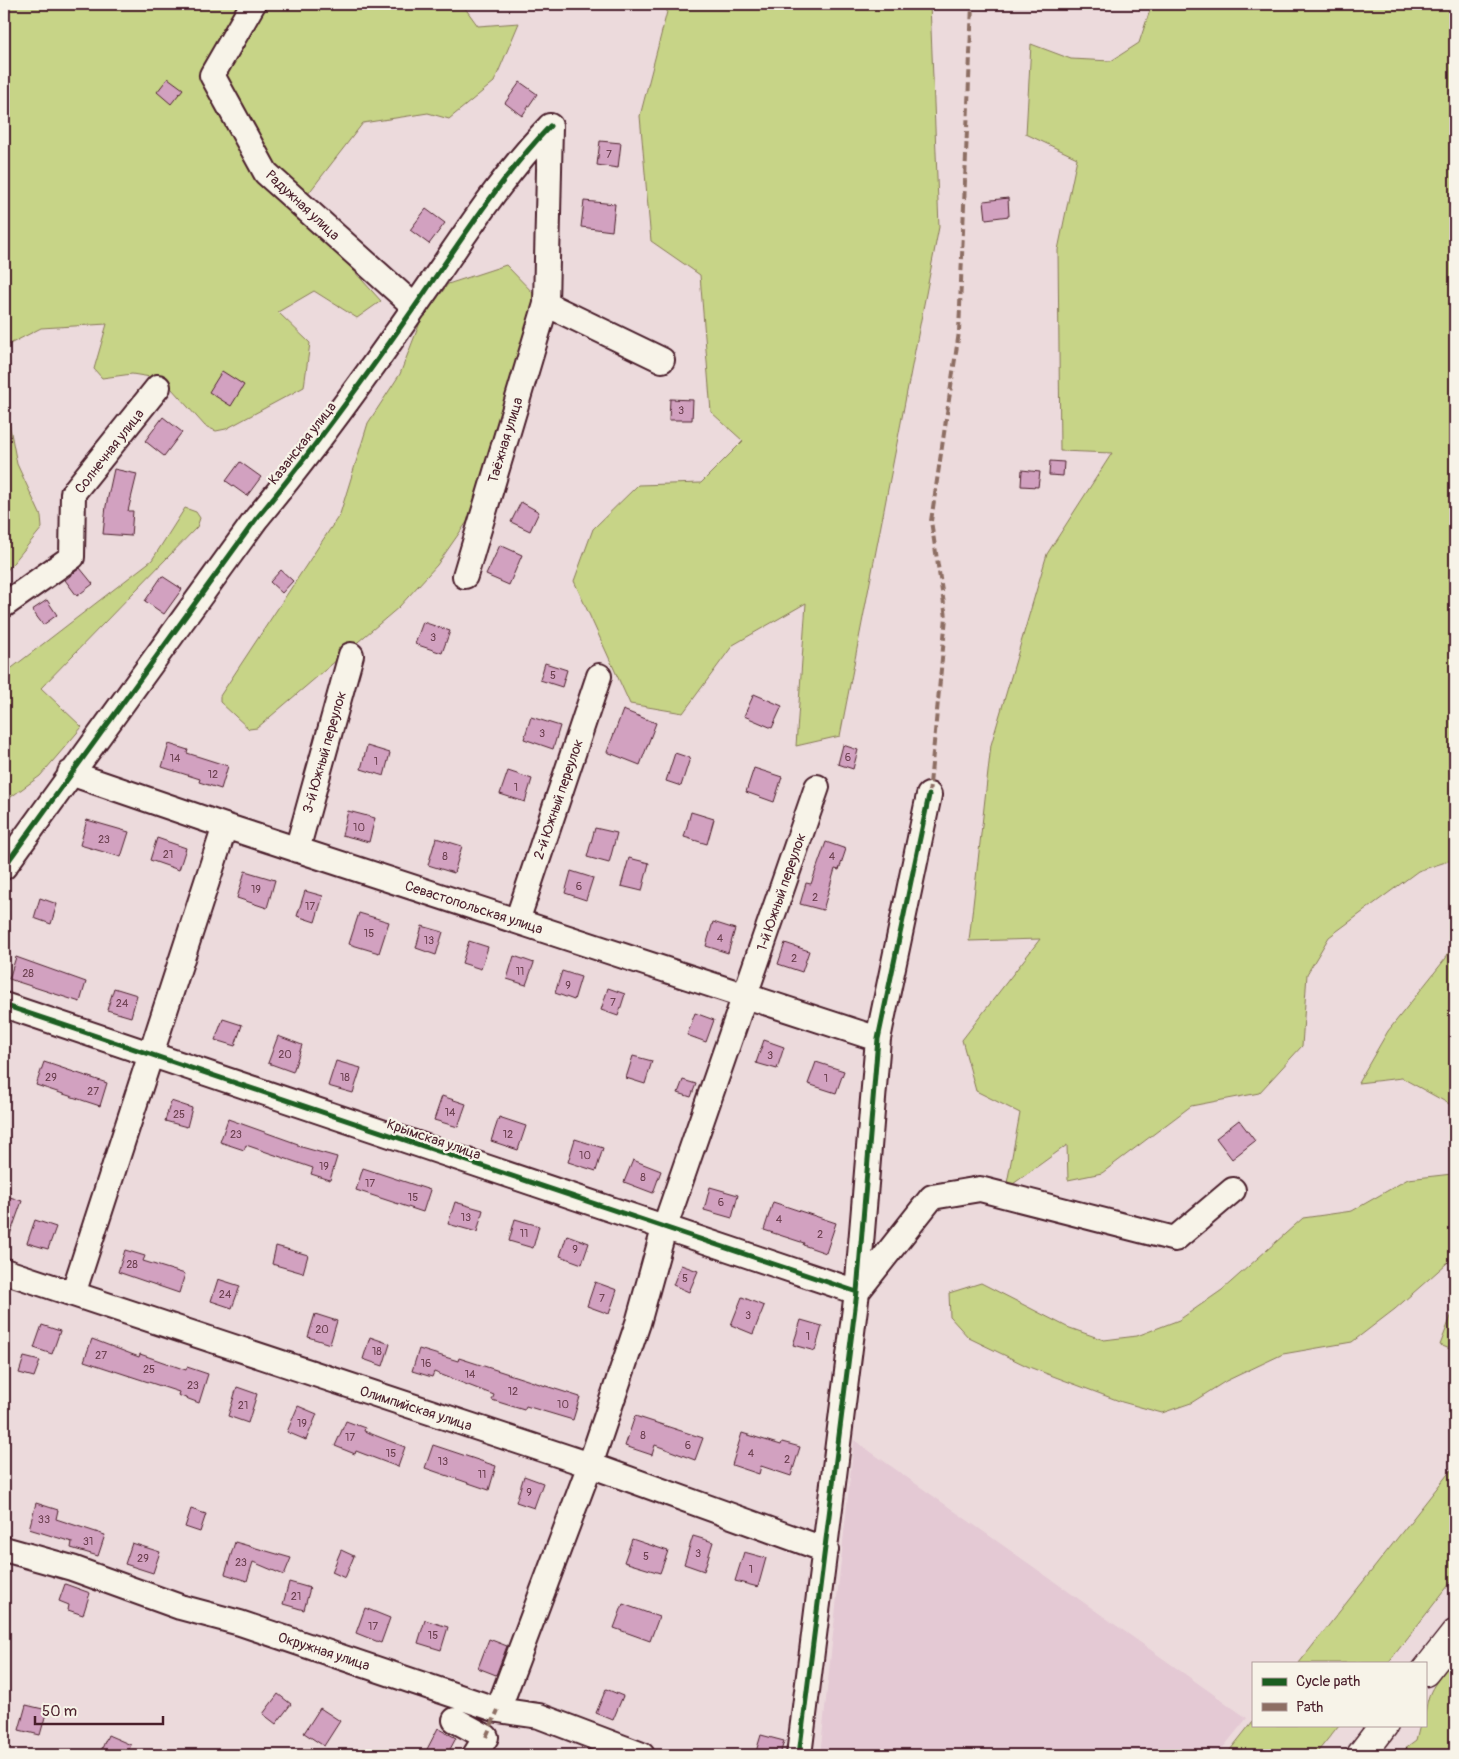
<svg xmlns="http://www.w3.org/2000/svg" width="1459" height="1759" viewBox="0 0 1459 1759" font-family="Pangolin,sans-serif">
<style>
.built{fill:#e4c9d4}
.green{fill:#c7d487;stroke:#887a59}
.building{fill:#d2a1c0;stroke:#4a1f2b}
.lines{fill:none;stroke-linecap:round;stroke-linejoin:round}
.minor-casing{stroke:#4a1f2b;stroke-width:28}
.major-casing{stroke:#4a1f2b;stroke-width:31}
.minor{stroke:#f7f3e8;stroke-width:24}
.major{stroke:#f7f3e8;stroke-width:28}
.quiet{stroke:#8d6e63;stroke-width:4;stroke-dasharray:8 4;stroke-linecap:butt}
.cycleway-casing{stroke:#f7f3e8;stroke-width:8}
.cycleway{stroke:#1b5e20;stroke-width:5}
.labels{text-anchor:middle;stroke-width:4.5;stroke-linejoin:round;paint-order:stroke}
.number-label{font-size:11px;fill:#6c4050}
.street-label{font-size:14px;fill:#4a1f2b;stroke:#f7f3e8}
</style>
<rect width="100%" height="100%" fill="#ecdadc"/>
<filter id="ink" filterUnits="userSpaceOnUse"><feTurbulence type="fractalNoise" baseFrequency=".02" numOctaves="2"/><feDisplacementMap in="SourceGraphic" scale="10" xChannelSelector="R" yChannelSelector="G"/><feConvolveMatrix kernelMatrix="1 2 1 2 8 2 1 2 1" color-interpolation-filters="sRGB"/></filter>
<g filter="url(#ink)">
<path class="built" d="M854,1440L1247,1718L1217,1755H820Z"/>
<path class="green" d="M4,4H462L478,26L519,23L494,82L449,119L428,113L363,123L294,212L335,250L381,301L357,318L314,291L278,312L310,343L304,387L226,429L216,431L205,426L163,379L132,374L102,378L94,369L107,324L41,328L4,347Z
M669,4H930L939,227L840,736L796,746L806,603L733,645L683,713L630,704L574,581L593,529L638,485L701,483L743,441L711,412L700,275L651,241L640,116Z
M1152,4H1455V859L1418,871L1329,937L1307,974L1302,1046L1259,1093L1191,1106L1102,1173L1068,1180L1067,1145L1006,1189L1020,1113L976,1091L962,1040L1040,939L969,941L991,745L1047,554L1112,453L1060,451L1058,250L1077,158L1026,134L1031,44L1071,59L1111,61L1139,43Z
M506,265L538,298L469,519L437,565L399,607L257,728L249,729L220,702V696L340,514L368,423L400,374L421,320L448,284Z
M4,396L17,464L41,516L42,528L4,574Z
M185,508L196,512L200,518L197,527L41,688L82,727L40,776L4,802V674L152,560Z
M1455,938V1107L1402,1078L1358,1083L1388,1031L1446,958Z
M1452,1174L1455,1176V1256L1395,1309L1352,1342L1283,1354L1226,1381L1191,1403L1162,1413L1122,1402L1029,1367L969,1338L950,1317L949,1293L981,1283L1067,1327L1104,1340L1137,1336L1179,1320L1222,1290L1303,1218L1352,1211L1408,1179Z
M1455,1306V1351L1440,1345Z
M1455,1465V1577L1388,1663H1299Z
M1455,1659V1755H1397L1416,1741L1420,1725H1425C1425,1690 1435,1684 1455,1659Z
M1253,1721V1725H1339L1315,1755H1226Z"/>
<path class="building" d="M168,78L183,89L171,104L157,92Z
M520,82L537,94L522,116L505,103Z
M600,141L621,143L618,168L597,165Z
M1008,198L1009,216L986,219L984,201Z
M584,201L615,204L612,231L581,227Z
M426,209L445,223L429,244L410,230Z
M222,371L244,385L231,406L209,392Z
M670,399L693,400L692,420H669Z
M163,417L182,432L164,456L145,441Z
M1050,461L1064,462L1063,476L1049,475Z
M240,462L261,477L247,496L226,481Z
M114,469L137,474L128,511H133L131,536L103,534L106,506Z
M1022,470L1040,472L1038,487L1021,486Z
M521,502L539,512L530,531L511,522Z
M500,545L522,555L509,585L486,575Z
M80,568L93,584L77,596L65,580Z
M281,570L293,581L282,593L270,582Z
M162,576L182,589L164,614L145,601Z
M47,600L57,615L43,625L32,610Z
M423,622L450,631L442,653L415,644Z
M545,663L567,670L562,687L540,680Z
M754,694L782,706L772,728L744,716Z
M623,710L656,723L640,765L607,752Z
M531,717L560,726L553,749L524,739Z
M169,744L188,750L187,753L228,766L221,789L199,782L200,779L162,767Z
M843,745L858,750L853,769L838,764Z
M367,746L390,753L384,776L361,769Z
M675,753L690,758L681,786L666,781Z
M754,768L782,777L774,802L746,792Z
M508,771L532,779L525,802L500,794Z
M348,811L375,818L369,842L342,835Z
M691,812L714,819L707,844L684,837Z
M87,820L129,832L121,857L80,845Z
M595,828L617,833L609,863L587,857Z
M157,838L186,848L179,870L150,860Z
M436,838L462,846L454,873L428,865Z
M826,842L846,849L839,870L835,869L823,910L800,904L806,883L811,884Z
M629,858L649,863L642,891L621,886Z
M245,871L275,880L267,908L237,898Z
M571,871L593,878L586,900L565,893Z
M305,891L323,896L315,922L297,916Z
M40,898L57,904L51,924L34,918Z
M359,913L389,922L379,953L349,944Z
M713,922L735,929L728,953L706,946Z
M422,926L443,932L436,955L416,948Z
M469,941L488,947L481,969L462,963Z
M785,943L809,951L802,972L778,964Z
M514,956L534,963L526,985L507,979Z
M16,957L86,982L80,1002L9,979Z
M562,971L581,977L574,1000L555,993Z
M114,988L137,995L131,1017L107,1010Z
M608,988L625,994L618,1016L601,1010Z
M695,1013L714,1020L706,1042L687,1035Z
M223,1019L242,1025L235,1046L215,1040Z
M278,1036L302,1045L293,1072L268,1063Z
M764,1040L784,1047L777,1069L756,1063Z
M633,1056L652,1061L645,1084L626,1078Z
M336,1061L361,1068L353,1093L328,1086Z
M44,1062L107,1083L100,1106L36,1085Z
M816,1062L844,1071L836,1093L808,1084Z
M683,1080L696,1084L691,1097L678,1093Z
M442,1096L466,1104L458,1127L434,1120Z
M171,1101L192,1108L187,1127L165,1121Z
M499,1117L526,1126L518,1150L491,1141Z
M228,1119L298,1144V1146L337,1157L330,1180L311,1174L313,1168L246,1145L244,1150L220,1142Z
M1239,1120L1255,1141L1232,1159L1216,1138Z
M575,1139L603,1148L596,1171L568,1162Z
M633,1160L661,1171L653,1193L624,1182Z
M363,1168L430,1190L423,1212L356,1190Z
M710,1187L738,1195L732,1218L704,1210Z
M4,1195L22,1201L6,1246H4Z
M455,1202L483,1210L477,1232L448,1224Z
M773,1202L836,1223L826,1253L803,1245L804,1243L764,1230Z
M515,1219L539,1226L533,1248L509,1241Z
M35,1220L56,1227L48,1249L27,1243Z
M567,1235L589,1243L582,1264L560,1256Z
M276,1246L308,1255L303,1273L272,1264Z
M125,1250L145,1256L143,1261L185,1274L179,1293L118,1272Z
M681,1265L698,1271L689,1292L673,1285Z
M218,1279L240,1286L232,1308L211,1301Z
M595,1282L617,1290L609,1314L587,1306Z
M742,1297L764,1306L753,1334L731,1325Z
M315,1314L337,1321L330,1344L308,1337Z
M801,1320L822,1326L815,1351L793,1345Z
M42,1325L60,1331L52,1354L34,1348Z
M370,1337L390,1344L383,1366L363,1359Z
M92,1339L139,1357L140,1354L186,1370L187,1367L208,1374L199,1403L178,1395L179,1392L84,1361Z
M419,1349L458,1361L459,1358L580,1397L573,1420L526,1406L524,1410L492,1400L494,1395L434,1372L432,1377L412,1371Z
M24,1357L40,1361L34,1377L19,1373Z
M237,1387L257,1394L248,1423L228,1416Z
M298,1406L317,1414L306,1440L287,1432Z
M635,1416L703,1438L695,1460L655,1445L652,1455L625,1446Z
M346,1421L365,1428L364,1431L405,1447L398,1467L356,1451L355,1454L335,1446Z
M742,1433L781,1445L782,1442L800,1447L791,1476L761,1466L759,1474L732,1465Z
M433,1445L496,1466L489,1490L425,1468Z
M524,1476L543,1483L534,1508L516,1502Z
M36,1503L58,1510L56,1519L105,1535L98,1556L71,1548L72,1542L29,1529Z
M191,1509L206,1514L200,1532L185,1527Z
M693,1536L713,1542L704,1571L684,1564Z
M632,1539L668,1551L660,1573L624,1562Z
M235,1542L291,1558L284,1575L253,1562L247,1581L225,1574Z
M132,1543L160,1552L153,1573L125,1564Z
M341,1550L354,1556L345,1578L332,1572Z
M744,1552L766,1558L758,1587L735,1581Z
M289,1582L310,1588L304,1610L283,1604Z
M65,1584L90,1593L83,1615L68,1610L69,1605L59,1601Z
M623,1604L659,1617L650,1641L614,1628Z
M365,1608L390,1618L381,1643L356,1633Z
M425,1620L448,1627L441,1650L418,1643Z
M489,1639L507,1646L496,1675L478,1668Z
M606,1689L623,1696L613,1720L596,1713Z
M278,1694L291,1704L276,1724L263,1714Z
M26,1705L47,1710L40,1735L19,1730Z
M320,1708L340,1721L324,1746L304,1733Z
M438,1728L456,1738L447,1755H424Z
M108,1735L131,1745L126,1755H99Z
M761,1735L784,1741L780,1755H755Z"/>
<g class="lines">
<defs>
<path id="minor" d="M253,4L212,75L266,173L415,307
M546,304L550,126
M465,576L546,304L662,360
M4,605L72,557L73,493L158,387
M70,773L225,826L878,1039
M297,850L351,655
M4,867L256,519C316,447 371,370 425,292C464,236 502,176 550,126
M517,921L599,676
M4,1005L857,1292L932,1197L980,1189L1175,1239L1233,1190
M4,1271L590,1465L826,1550
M73,1294L225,826
M4,1549L72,1568L180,1607L240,1623L498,1710L539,1716L642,1755
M498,1710L590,1465L638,1323L664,1229L817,787
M455,1720L486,1737L475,1755
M799,1755L857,1292L878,1039L929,795"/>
<path id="major" d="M1425,1672L1455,1634
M1361,1755L1384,1725"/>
</defs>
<use href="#minor" class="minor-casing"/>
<use href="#major" class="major-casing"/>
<use href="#minor" class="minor"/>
<use href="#major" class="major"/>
<path class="quiet" d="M929,795L946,617L931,521L959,332L972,4
M486,1737L498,1710"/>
<defs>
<path id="cycleway" d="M4,867L256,519C316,447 371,370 425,292C464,236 502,176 550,126
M4,1005L857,1292
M799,1755L857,1292L878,1039L929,795"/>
</defs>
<use href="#cycleway" class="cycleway-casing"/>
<use href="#cycleway" class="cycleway"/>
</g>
</g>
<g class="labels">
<g class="number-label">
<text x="609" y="158">7</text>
<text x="681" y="414">3</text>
<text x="433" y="641">3</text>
<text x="553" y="679">5</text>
<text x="542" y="737">3</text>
<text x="848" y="761">6</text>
<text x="175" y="762">14</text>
<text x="376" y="765">1</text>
<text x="213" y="778">12</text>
<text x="516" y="791">1</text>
<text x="359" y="831">10</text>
<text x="104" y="843">23</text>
<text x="168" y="858">21</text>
<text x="445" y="860">8</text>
<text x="832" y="860">4</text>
<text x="579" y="890">6</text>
<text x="256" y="893">19</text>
<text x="815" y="901">2</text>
<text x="310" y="910">17</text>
<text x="369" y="937">15</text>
<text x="720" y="942">4</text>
<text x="429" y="944">13</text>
<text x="794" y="962">2</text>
<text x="520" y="975">11</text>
<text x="28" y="977">28</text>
<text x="568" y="989">9</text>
<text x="613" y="1006">7</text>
<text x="122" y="1007">24</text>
<text x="285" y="1058">20</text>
<text x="770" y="1059">3</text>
<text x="51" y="1081">29</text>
<text x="345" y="1081">18</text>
<text x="826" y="1082">1</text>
<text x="93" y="1095">27</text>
<text x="450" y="1116">14</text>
<text x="179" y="1118">25</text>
<text x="236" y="1138">23</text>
<text x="508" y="1138">12</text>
<text x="585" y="1159">10</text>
<text x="324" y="1170">19</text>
<text x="643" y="1181">8</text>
<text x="370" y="1187">17</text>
<text x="413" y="1201">15</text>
<text x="721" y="1206">6</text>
<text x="466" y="1221">13</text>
<text x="779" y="1223">4</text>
<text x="524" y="1237">11</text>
<text x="820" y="1238">2</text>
<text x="575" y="1253">9</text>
<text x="132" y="1268">28</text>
<text x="685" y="1282">5</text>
<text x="225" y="1298">24</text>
<text x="602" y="1302">7</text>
<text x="748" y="1319">3</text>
<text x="322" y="1333">20</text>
<text x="808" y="1340">1</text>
<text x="377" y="1355">18</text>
<text x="101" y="1359">27</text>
<text x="426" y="1367">16</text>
<text x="149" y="1373">25</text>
<text x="470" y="1378">14</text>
<text x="193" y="1389">23</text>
<text x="513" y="1395">12</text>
<text x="563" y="1408">10</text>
<text x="243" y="1409">21</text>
<text x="302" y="1427">19</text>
<text x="643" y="1439">8</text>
<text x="350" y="1441">17</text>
<text x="688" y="1449">6</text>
<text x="391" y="1457">15</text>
<text x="751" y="1457">4</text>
<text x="787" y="1463">2</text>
<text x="443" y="1465">13</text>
<text x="482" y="1478">11</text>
<text x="529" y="1496">9</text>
<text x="44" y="1523">33</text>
<text x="88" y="1545">31</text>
<text x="698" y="1557">3</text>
<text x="646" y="1560">5</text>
<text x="143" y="1562">29</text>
<text x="241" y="1566">23</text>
<text x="751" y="1573">1</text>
<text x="296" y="1600">21</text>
<text x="373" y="1630">17</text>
<text x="433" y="1639">15</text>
</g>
<g class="street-label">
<text transform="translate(303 205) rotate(43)" y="5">Радужная улица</text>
<text transform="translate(505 440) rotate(-73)" y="5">Таёжная улица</text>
<text transform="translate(302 443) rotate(-52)" y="5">Казанская улица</text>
<text transform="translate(109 451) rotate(-52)" y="5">Солнечная улица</text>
<text transform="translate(324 752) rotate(-74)" y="5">3-й Южный переулок</text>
<text transform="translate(558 799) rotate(-71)" y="5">2-й Южный переулок</text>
<text transform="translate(781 892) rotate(-71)" y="5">1-й Южный переулок</text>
<text transform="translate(474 907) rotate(18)" y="5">Севастопольская улица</text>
<text transform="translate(434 1139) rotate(19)" y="5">Крымская улица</text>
<text transform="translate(416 1408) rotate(18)" y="5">Олимпийская улица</text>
<text transform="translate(324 1651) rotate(18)" y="5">Окружная улица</text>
</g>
</g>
<rect width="1459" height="1759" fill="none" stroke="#f7f3e8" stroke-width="20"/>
<rect x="10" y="10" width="1439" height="1739" fill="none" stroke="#4a1f2b" stroke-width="2" filter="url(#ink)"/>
<rect x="1252" y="1662" width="175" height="65" fill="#f7f3e8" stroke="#b29e9c"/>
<rect x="1262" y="1678" width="25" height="8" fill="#1b5e20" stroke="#b29e9c"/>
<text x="1296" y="1686" font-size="15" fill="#4a1f2b">Cycle path</text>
<rect x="1262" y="1703" width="25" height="8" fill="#8d6e63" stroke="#b29e9c"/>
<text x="1296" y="1712" font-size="15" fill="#4a1f2b">Path</text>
<path d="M35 1716v8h128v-8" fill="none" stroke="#4a1f2b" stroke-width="2.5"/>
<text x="42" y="1716" font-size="15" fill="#4a1f2b" stroke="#f7f3e8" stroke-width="4" paint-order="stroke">50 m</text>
</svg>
